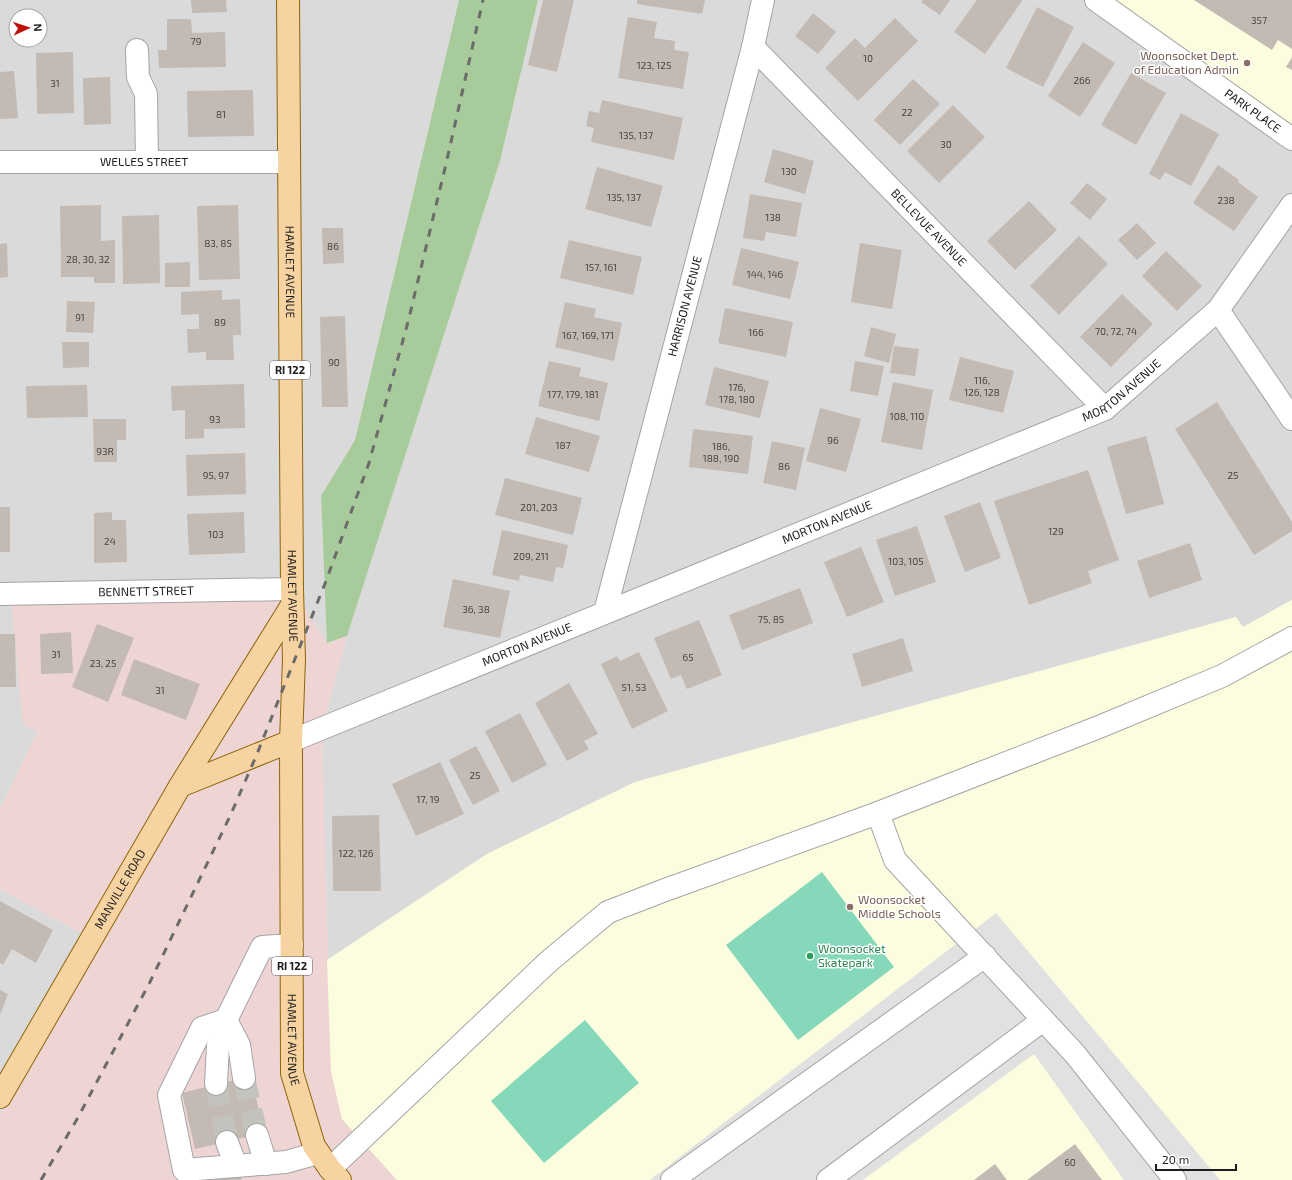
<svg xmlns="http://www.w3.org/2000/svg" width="1292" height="1180" viewBox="0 0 1292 1180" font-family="'Exo 2',sans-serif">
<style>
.residential{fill:#dbdada;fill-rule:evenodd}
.commercial{fill:#eed5d4}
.education{fill:#fcfdde}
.forest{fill:#a8cb9b}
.pitch{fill:#86d8bb}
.parking{fill:#e1e1e1}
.building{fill:#c2bab3}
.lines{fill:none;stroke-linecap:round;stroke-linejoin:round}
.minor-tunnel{stroke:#c4c2bc;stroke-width:22;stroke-dasharray:22 11;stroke-linecap:butt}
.minor-casing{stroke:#a4a4a4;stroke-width:24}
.major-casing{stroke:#8d6509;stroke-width:24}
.minor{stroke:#fff;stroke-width:22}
.major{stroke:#f6d3a1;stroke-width:22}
.rail{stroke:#6b6b6b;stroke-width:3;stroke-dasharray:8 8;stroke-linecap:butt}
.education-dot{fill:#8d6e63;stroke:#fff;stroke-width:1.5}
.leisure-dot{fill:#2e9e5b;stroke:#fff;stroke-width:1.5}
.labels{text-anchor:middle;stroke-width:3;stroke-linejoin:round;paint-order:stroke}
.number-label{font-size:10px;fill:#464442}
.shield{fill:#fff;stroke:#616161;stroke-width:1}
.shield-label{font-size:11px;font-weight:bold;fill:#1d1d1d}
.education-label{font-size:12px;fill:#785e54;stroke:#fff;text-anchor:end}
.street-label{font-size:12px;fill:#1d1d1d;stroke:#fff}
.leisure-label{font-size:12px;fill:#27864d;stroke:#fff;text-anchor:start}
</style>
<rect width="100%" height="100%" fill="#eeebe4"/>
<path class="residential" d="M0,0H459L355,440L321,496L327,643L39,731L0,809ZM16,16H40V40H16Z
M538,0H1113L1292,126V600L1243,627L1236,617L635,782L487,854L327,960L322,729L347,636L500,161Z
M0,889L98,942L0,1115Z"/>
<path class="commercial" d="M11,597L299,598L327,643L347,636L322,729L331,1071L342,1119L397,1180H0V1115L98,942L0,889V809L38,731L23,724Z"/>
<path class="education" d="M1113,0H1292V126Z
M1292,600V1180H397L342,1119L331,1071L327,960L487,854L635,782L1236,617L1243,627Z"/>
<path class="forest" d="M459,0H538L500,161L347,636L327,643L321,496L355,440Z"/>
<path class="pitch" d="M822,872L894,967L798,1040L726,945Z
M585,1020L639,1083L544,1163L491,1101Z"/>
<path class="parking" d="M996,913L1220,1180H1124L1034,1054L863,1180H650Z"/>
<path class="building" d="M191,0H226L227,12L192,13Z
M543,0H574L557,72L528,65Z
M637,0H705L702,14L637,4Z
M923,0H950L940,15L921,2Z
M977,0H1021L1022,1L985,54L954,32Z
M1194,0H1292V49L1278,40L1272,50Z
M1037,7L1074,27L1043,87L1006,68Z
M813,13L836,32L818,54L795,36Z
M628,17L657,22L654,38L675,41L674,50L689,52L683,89L618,78Z
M895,18L918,41L858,101L825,68L855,38L865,48Z
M167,19H191L192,33L225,32L226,67L159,68L158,50H167Z
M1083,42L1115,63L1080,117L1048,96Z
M73,52L74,113L37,114L36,53Z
M1292,57V70L1286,67Z
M14,71L18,118L0,119V72Z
M1131,73L1166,93L1136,145L1101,125Z
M110,77L111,124L84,125L83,78Z
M913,79L940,104L900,145L874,120Z
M253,90L254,136L188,137L187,91Z
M602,100L683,118L674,160L591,142L594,128L586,126L589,111L599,113Z
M953,105L985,137L939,183L907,151Z
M1181,113L1219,134L1191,186L1165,172L1160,180L1149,174Z
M773,149L814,161L805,194L764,182Z
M1218,165L1239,180L1238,182L1258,197L1234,231L1193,203Z
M597,167L663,186L651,227L585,209Z
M1087,183L1107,199L1090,220L1070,203Z
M750,194L802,203L796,237L766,232L764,241L743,238Z
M1029,201L1057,230L1015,270L987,241Z
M101,205V241L115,240V283H94V277H61L60,206Z
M238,205L240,279L199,280L197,206Z
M159,215L160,283L123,284L122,216Z
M1137,223L1156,243L1137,260L1118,240Z
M322,228H343L344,263L323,264Z
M1079,236L1108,264L1059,315L1030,286Z
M569,240L642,257L633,295L560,278Z
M7,243L8,277L0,278V244Z
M860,243L902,250L892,309L851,302Z
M741,248L799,262L790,299L732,285Z
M1166,251L1202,286L1177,311L1142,276Z
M190,262V287H165V263Z
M222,290V300L240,299L241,335H233L234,360H206V352L188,353L187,329H199V314L181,315V292Z
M1122,294L1153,324L1111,367L1080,337Z
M67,301L95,302L93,333L66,332Z
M565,302L596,309L594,317L622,323L614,361L555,347Z
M725,308L793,322L786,357L718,343Z
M345,316L348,407H322L320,317Z
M871,327L896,334L889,363L864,356Z
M62,342H89V367L63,368Z
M894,346L919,349L915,376L890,373Z
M960,357L1014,371L1003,413L949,400Z
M549,361L581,368L579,376L608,383L599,421L538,406Z
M855,361L884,366L878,396L850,391Z
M714,367L769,381L760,418L705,405Z
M893,382L933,390L922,450L881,442Z
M244,384L245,428L204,429V438L185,439V410L172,411L171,386Z
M87,385L88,417L27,418L26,386Z
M1217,402L1292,522V531L1254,555L1175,429Z
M820,408L861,419L846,472L806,461Z
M536,417L600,436L589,472L525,454Z
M93,419H126V440H117V462H94Z
M693,429L753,436L748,474L689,467Z
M1146,436L1164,504L1126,514L1107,447Z
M772,441L805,448L796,490L763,483Z
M245,453L246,494L187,496L186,455Z
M1088,470L1119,560L1088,571L1092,583L1029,605L994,501Z
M505,478L582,498L573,535L495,515Z
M980,502L1001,558L965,572L944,516Z
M0,507H10V552H0Z
M112,512V520H126L127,562L94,563V513Z
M244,512L245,553L189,555L187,514Z
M917,526L936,582L895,596L876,540Z
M502,530L568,545L563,568L556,567L553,582L520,575L519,581L492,575Z
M1190,543L1202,580L1149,598L1137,561Z
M861,547L884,602L847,617L824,562Z
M453,579L510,591L500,638L443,627Z
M800,588L813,623L742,650L729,615Z
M699,620L722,675L687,689L681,675L671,679L654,638Z
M97,624L134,638L108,702L72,687Z
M71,632L73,673L41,674L40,634Z
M0,634H15L16,687H0Z
M903,638L913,671L862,687L852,654Z
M639,652L668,711L632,729L601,664L617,656L620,661Z
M134,659L200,684L186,720L121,695Z
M569,683L598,734L584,741L589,749L567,761L535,703Z
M520,713L547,765L512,783L485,731Z
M476,746L500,791L473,805L449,760Z
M440,762L464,814L416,836L392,784Z
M379,815L381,891H333L332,816Z
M0,901L53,930L36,963L12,949L3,965L0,963Z
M0,990L8,994L0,1015Z
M251,1076L264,1133L195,1149L182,1093Z
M1075,1144L1102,1180H1027Z
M995,1164L1007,1180H974Z
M236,1169L242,1180H215Z"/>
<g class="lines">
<path class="minor-tunnel" d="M244,1078L257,1135
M216,1084L227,1142"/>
<defs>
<g id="minor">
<path id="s1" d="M1096,0L1292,139"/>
<path id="s2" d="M753,47L1105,409"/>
<path d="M137,50L138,77L146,94L147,162"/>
<path id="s3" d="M0,162H288"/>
<path d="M1218,310L1292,419"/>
<path id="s4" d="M0,594L292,589"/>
<path id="s5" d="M605,612L753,47L763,0"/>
<path id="s6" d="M291,741L1105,409L1218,310L1292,205"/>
<path d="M878,813L895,860L1075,1054L1175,1180"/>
<path d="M244,1078L239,1045L226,1020L202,1028L169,1095L184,1170L286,1162L318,1153"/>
<path d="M216,1084L218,1045L226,1020L262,947L292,945"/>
<path d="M257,1135L266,1164"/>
<path d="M227,1142L236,1166"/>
<path d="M330,1169L548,962L608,912L665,890L878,813L1099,727L1222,676L1292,638"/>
<path d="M672,1180L985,956"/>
<path d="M828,1180L1043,1020"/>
</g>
<g id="major">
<path id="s7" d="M288,0L292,589L294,659L291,741L292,1073L314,1146L330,1169L340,1180"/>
<path d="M180,786L292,605"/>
<path id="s8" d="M0,1097L180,786L291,741"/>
</g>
</defs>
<use href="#minor" class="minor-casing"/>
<use href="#major" class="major-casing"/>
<use href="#minor" class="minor"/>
<use href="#major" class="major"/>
<path class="rail" d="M41,1180L76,1121L150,982L231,814L257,754L326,581L369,463L408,322L446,164L483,0"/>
</g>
<g class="education-dot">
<circle cx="1247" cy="63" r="4"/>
<circle cx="850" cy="907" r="4"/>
</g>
<circle class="leisure-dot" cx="810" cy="956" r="4"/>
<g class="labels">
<g class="number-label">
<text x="1259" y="24">357</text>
<text x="196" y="45">79</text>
<text x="868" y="62">10</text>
<text x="654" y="69">123, 125</text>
<text x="1082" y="84">266</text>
<text x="55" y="87">31</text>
<text x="907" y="116">22</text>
<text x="221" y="118">81</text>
<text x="636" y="139">135, 137</text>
<text x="946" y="148">30</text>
<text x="789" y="175">130</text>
<text x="624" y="201">135, 137</text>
<text x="1226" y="204">238</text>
<text x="773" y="221">138</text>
<text x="218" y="247">83, 85</text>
<text x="333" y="250">86</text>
<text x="88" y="263">28, 30, 32</text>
<text x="601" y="271">157, 161</text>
<text x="765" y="278">144, 146</text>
<text x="80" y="321">91</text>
<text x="220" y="326">89</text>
<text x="1116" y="335">70, 72, 74</text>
<text x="756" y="336">166</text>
<text x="588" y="339">167, 169, 171</text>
<text x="334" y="366">90</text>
<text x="982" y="384">116,<tspan x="982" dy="12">126, 128</tspan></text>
<text x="737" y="391">176,<tspan x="737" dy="12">178, 180</tspan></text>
<text x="573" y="398">177, 179, 181</text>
<text x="907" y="420">108, 110</text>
<text x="215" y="423">93</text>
<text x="833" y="444">96</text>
<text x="563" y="449">187</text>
<text x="721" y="450">186,<tspan x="721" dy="12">188, 190</tspan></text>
<text x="105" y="455">93R</text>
<text x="784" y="470">86</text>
<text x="216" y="479">95, 97</text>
<text x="1233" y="479">25</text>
<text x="539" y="511">201, 203</text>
<text x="1056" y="535">129</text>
<text x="216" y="538">103</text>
<text x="110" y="545">24</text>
<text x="531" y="560">209, 211</text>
<text x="906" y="565">103, 105</text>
<text x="476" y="613">36, 38</text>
<text x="771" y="623">75, 85</text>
<text x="56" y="658">31</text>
<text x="688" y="661">65</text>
<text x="103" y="667">23, 25</text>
<text x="634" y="691">51, 53</text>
<text x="160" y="694">31</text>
<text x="475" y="779">25</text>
<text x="428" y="803">17, 19</text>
<text x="356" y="857">122, 126</text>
<text x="1070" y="1166">60</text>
</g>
<g class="shield">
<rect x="270" y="361" width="40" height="18" rx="3"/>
<rect x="272" y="957" width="40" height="18" rx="3"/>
</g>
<g class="shield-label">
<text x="290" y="374">RI 122</text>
<text x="292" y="970">RI 122</text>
</g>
<g class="education-label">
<text x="1239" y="60">Woonsocket Dept.<tspan x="1239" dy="14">of Education Admin</tspan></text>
<text x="858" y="904" text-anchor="start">Woonsocket<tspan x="858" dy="14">Middle Schools</tspan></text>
</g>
<g class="street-label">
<text dy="4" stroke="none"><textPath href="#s1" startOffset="192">PARK PLACE</textPath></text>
<text dy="4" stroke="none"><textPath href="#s3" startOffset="144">WELLES STREET</textPath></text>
<text dy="4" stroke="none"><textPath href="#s2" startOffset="252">BELLEVUE AVENUE</textPath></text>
<text dy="4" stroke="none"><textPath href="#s7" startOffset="272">HAMLET AVENUE</textPath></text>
<text dy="4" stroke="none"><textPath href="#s5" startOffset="316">HARRISON AVENUE</textPath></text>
<text dy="4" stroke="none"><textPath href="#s6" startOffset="903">MORTON AVENUE</textPath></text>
<text dy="4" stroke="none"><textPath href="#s6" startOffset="579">MORTON AVENUE</textPath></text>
<text dy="4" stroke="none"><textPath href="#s4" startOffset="146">BENNETT STREET</textPath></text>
<text dy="4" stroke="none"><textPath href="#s7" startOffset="596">HAMLET AVENUE</textPath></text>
<text dy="4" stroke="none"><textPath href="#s6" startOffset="255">MORTON AVENUE</textPath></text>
<text dy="4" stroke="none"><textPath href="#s8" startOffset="240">MANVILLE ROAD</textPath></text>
<text dy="4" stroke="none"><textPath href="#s7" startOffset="1040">HAMLET AVENUE</textPath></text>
</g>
<g class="leisure-label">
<text x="818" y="953">Woonsocket<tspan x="818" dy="14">Skatepark</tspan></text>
</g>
</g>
<g transform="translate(28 28) rotate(87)"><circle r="19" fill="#ffffff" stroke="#a5a5a5"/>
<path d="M0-3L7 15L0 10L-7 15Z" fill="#be110c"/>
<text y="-6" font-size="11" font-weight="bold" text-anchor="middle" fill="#1d1d1d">N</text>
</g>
<path d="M1156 1164v6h80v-6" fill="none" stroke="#1d1d1d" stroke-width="2"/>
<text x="1162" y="1164" font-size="12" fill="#1d1d1d" stroke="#ffffff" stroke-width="3" paint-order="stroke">20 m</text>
</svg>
